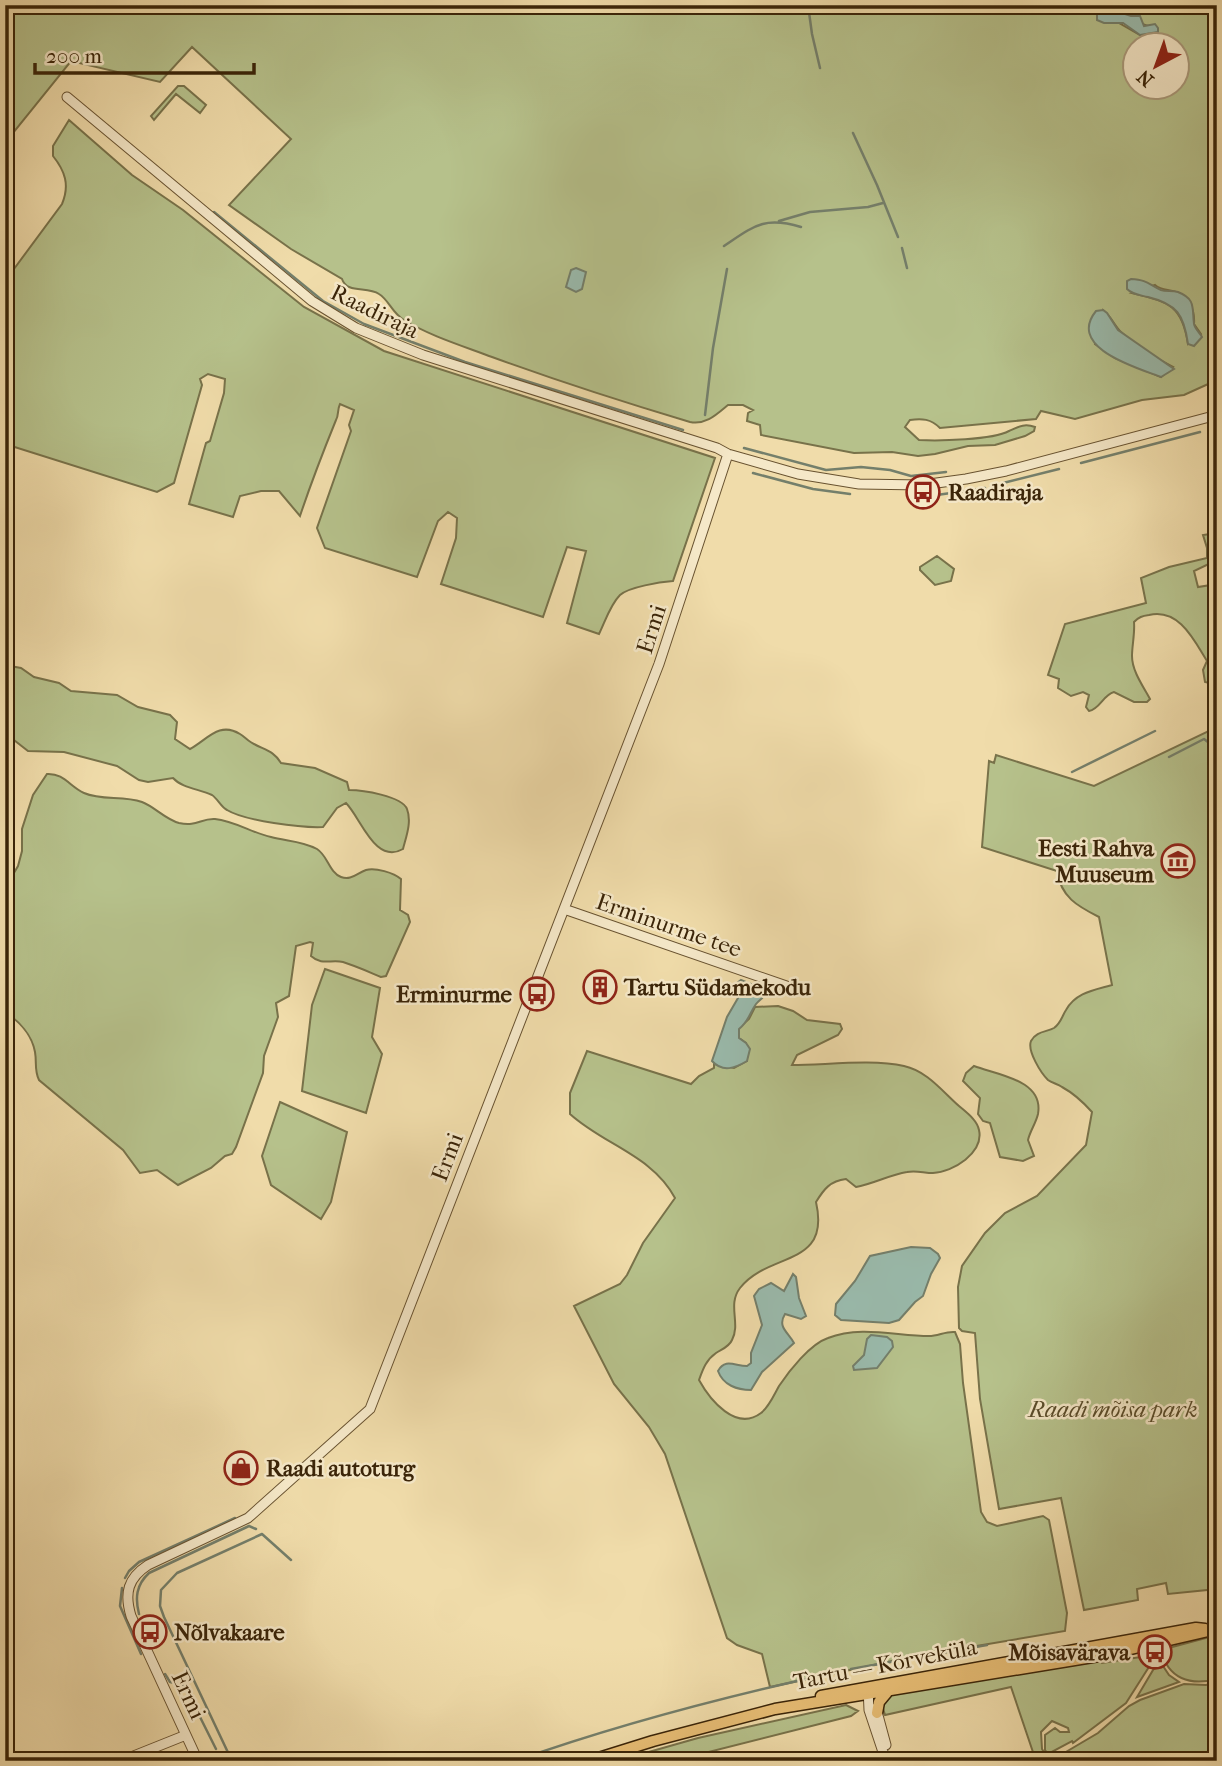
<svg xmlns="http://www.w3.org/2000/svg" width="1222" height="1766" viewBox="0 0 1222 1766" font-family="'IM FELL French Canon',serif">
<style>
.green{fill:#b6c18b;stroke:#78724a;stroke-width:2;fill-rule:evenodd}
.water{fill:#9abbad;stroke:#747f6b;stroke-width:2}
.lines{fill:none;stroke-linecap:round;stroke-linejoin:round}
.stream{stroke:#747f6b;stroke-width:2.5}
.minor-casing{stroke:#685230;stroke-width:11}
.major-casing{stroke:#3a2408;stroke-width:13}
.minor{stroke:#f5e8c8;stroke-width:9}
.major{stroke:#e8be75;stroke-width:10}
.labels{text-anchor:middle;stroke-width:5;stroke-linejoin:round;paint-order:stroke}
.street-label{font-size:23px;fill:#3a2408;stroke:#f5e8c8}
.poi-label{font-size:23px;font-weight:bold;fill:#3a2408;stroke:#f5e8c8;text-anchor:start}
.park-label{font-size:23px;font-style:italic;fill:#594b29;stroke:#f5e8c8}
</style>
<rect width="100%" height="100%" fill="#f0dcaa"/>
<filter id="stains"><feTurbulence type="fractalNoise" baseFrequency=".00286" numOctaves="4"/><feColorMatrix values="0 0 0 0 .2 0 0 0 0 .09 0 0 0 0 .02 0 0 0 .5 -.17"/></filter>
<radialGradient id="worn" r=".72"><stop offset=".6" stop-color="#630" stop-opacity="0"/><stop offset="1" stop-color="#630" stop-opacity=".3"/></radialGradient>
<path class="green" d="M5,5H1207L1217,60V380L1184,395L1142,400L1075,419L1041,411L1036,419L940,428C931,419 922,418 910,420L905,427L919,440C939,441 992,440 1009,431C1018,427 1024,423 1035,427L1034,431L1025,436L995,445L968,446L935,454L918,456L892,452L854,453L761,435L760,425L747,421L748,413L753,410L743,405H728C716,415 706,425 690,422C623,402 558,381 492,357C463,346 430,336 404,320C392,313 389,300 379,294C367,286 347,294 342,279L291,249L229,205L291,139L192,47L160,82L71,61L5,143ZM1116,11C1127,14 1142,26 1149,26L1140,35L1100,12ZM1134,46H1176V88H1134ZM1155,285C1162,291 1168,289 1176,292C1190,296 1195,312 1194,324L1201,334L1188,344C1182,304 1168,302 1132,293ZM1103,310C1111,316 1114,325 1121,332C1136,346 1155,358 1173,367L1161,377L1115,358L1095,344Z
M178,86H184L206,105L200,113L176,94L154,120L151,116Z
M69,120L132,175L183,210L304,307L384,351L715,458L673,581C660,582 629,587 620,595C610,605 605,622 599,634L567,623L586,551L567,547L543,617L441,584L456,538L457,518L448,512L438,521L417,577L325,548L317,528L351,431L349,425L354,410L340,404C337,410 339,415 336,420C323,452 311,483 300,516L279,491H261L240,496L233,517L189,504L206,443L210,441L224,393L225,379L208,374L200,379L202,385L174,483L157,492L5,444V269L11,273L62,204C70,185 65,171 53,156V146Z
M1217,533V560L1194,571L1198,587L1217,584V685L1205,682L1203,670L1207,661C1194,640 1179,608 1149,615C1142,616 1139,617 1134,622C1135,634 1132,645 1132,656C1132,671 1143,686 1150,699L1147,702H1134L1114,692C1103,695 1100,709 1089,711L1086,707L1089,695L1083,692L1071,696L1058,688L1059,679L1048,675L1065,624L1146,603L1141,578L1169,567L1207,558V548L1203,535Z
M937,556L954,569L951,581L935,585L920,570V567Z
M10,666L21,668L34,677L59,683L71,691L117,695L138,707L170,715L177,722L175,739L190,749C207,740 219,721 240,734C245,737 249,742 254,744C265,750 274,751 281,763L315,768L347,782L349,790C362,790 402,796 407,809C412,822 406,837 403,849C375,865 361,818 346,803L337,808L323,827C302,828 245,821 227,810C221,807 218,799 212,795C199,789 182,788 173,778L148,782L139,780L117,766L64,752L28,751L5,733V669Z
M1217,727V1589L1168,1594L1166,1583L1137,1589L1138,1600L1084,1610L1061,1498L999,1509L980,1399L975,1333L962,1331L959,1328L958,1287L962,1266L985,1233L1005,1213L1037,1196L1086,1145L1092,1112C1084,1103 1073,1093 1062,1087C1058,1084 1052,1083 1048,1080C1041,1073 1027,1051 1031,1041C1036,1031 1047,1032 1054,1028C1061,1023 1062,1016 1066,1010C1076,992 1095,990 1112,985L1099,917C1077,906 1061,897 1057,871L982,847L989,761L994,763L996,755L1094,786Z
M47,774C64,773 70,787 84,793C102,801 123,795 142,802C155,807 165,819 179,823C197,827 201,818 215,819C235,821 252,833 271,837C286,841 303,841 317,849C328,856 329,872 341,877C351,881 357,873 366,870C375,867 394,873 401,879L400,910L408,915L410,922L386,976L381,977C369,972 356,966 343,962C331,959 322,966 311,956L313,943L310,942L296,946L289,996L276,1003L278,1017L264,1056L263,1073L236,1147L232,1154L225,1156L211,1168L178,1185L157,1170L140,1173L123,1150L39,1080C34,1070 37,1063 35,1052C32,1035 19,1021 5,1012V888L18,866L22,851V829L33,795Z
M325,969L380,988L372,1037L382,1054L366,1113L302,1091L312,1005Z
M778,1006L793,1011L807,1020L840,1024L842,1029L838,1035L797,1055L792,1065C825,1065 873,1059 904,1066C927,1071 942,1091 959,1106C967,1113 977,1120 979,1130C984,1153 953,1172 933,1173C924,1173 916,1170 907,1172C889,1175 873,1184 856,1187L846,1179C830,1181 824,1189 816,1202C831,1268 769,1251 740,1288C727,1305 741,1323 732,1340C729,1347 722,1349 716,1353C706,1360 703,1369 699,1380C710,1400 736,1432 761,1413C769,1407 774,1395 779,1386C789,1371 810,1344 828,1338C860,1325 897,1336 929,1336C938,1336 946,1331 955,1332L960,1344L963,1383L981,1512L987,1522L997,1526L1043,1516L1049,1520L1067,1613L1065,1631L911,1657L770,1687L762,1654L737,1645L727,1638L665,1454L649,1427L614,1384L574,1306L620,1284L627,1275L643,1243L675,1198C652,1155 604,1145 570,1114V1093L587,1051L691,1084L699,1076L714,1068V1064L734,1068L747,1061L746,1043L739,1038V1028L749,1019L755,1007Z
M974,1066C998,1075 1044,1080 1038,1114C1036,1123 1030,1131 1028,1140L1034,1156L1023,1161L1000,1157L990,1123L983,1121L978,1114L980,1098L963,1081L966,1073Z
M280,1102L347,1132L331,1202L321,1219L271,1185L262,1156Z
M1217,1635V1679C1190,1686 1168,1679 1161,1650Z
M1147,1656L1154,1659L1126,1703L1073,1743L1072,1741L1048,1754L1045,1750V1735L1055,1728L1060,1732H1069L1068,1728L1052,1721L1041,1732L1042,1749L1047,1757L1036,1761L1011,1687L885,1715L882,1705L892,1694L1100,1661L1102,1663Z
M1159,1660L1169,1675L1179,1682L1137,1697Z
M1217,1682V1761H1078L1075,1754L1054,1761V1759L1098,1733L1129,1706L1140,1700L1184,1684L1206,1685Z
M846,1705L858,1711L851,1716L673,1761H617L698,1738Z"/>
<path class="water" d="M1116,11L1131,16H1140L1144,26L1155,24L1158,28V32L1140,35L1123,23H1104L1097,20V14Z
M576,268L586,272L582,289L576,292L566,287L571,270Z
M1131,279C1148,280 1148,284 1161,290C1166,292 1172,290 1178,292C1196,299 1192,308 1194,324C1195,329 1200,333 1202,337L1194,346L1188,344C1184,315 1177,304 1148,297C1140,295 1133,295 1127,289V281Z
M1103,310L1107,313L1118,330L1174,369L1161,377C1138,368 1066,348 1096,311Z
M741,980L768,991C765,997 760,999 756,1004C749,1014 749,1021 739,1029V1038L746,1043L750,1049L747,1061C735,1068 723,1073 712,1061L727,1017L738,998L737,983Z
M911,1247L930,1248L938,1254L940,1258L931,1274L923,1296L915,1302L899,1320L889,1323L841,1320L835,1315L836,1304L855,1281L870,1256Z
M793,1274L796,1277L799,1298L806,1316L801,1319L785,1314C777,1327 788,1332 794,1343L762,1372L751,1390C737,1390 723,1385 718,1371C725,1358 735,1366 747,1366L751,1363V1353L762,1325L754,1296L759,1289L771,1283L784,1291Z
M871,1335L887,1337L892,1341L893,1347L877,1368L854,1370L853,1366L864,1355L867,1339Z"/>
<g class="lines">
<path class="stream" d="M808,5L812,34L820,68
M853,133L877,185L898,237
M214,212L323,301L364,324L465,362L683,430
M779,221L810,212L868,207L883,203
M724,246C754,226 764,216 801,227
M902,248L907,268
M705,415L713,348L727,269
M744,448L826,470L861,467L890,470L911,476L946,472
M1081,463L1200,432
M753,473L813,489L850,494
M1003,483L1059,469
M937,495L985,488
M1169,757L1204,739L1217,749
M1072,772L1155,731
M125,1578L129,1571L139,1562L235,1518
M122,1588L120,1606L141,1654
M139,1614C135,1598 136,1585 149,1573L249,1526L256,1529
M851,1669L987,1645
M165,1674L170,1682L184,1685L216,1749
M232,1761L164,1617L160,1606L161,1590L177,1573L262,1534L291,1560
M515,1761C622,1723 731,1695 842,1671"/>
<defs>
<path id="minor" d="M67,97L312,301L356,328L423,355L717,448L728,454L798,474L859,484L922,485L966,479L1006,471L1217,415
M564,909L801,991
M868,1688L869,1710L886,1761
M876,1708L886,1745
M121,1761L186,1735
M198,1761L131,1616C124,1593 128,1578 148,1565L248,1518L370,1409L659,664L728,454"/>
<path id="major" d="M821,1696L1196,1628L1205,1629
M877,1713L879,1702L889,1690
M589,1761L653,1741L775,1709L1105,1655L1217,1629"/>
</defs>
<use href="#minor" class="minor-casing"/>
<use href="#major" class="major-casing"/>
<use href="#minor" class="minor"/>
<use href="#major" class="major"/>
</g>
<defs>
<symbol id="bus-ring" viewBox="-11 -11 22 22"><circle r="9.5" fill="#f5e8c8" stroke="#8f2418" stroke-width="1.5"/><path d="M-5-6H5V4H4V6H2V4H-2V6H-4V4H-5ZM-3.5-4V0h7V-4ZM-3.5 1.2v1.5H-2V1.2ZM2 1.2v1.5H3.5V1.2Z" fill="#8f2418"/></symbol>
<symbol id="museum-ring" viewBox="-11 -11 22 22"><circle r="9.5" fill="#f5e8c8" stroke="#8f2418" stroke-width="1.5"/><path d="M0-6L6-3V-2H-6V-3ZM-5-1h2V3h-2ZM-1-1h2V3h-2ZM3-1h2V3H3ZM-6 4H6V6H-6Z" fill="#8f2418"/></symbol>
<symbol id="building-ring" viewBox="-11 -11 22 22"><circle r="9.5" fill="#f5e8c8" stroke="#8f2418" stroke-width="1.5"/><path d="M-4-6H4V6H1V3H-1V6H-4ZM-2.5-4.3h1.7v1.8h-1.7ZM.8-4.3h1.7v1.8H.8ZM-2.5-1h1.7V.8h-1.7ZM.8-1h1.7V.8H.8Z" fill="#8f2418"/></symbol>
<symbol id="shop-ring" viewBox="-11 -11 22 22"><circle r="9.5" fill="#f5e8c8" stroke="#8f2418" stroke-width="1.5"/><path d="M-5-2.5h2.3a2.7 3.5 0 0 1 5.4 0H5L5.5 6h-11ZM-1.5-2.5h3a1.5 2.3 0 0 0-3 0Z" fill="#8f2418"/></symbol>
</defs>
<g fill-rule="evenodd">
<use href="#bus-ring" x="904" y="473" width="38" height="38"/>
<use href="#museum-ring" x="1159" y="842" width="38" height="38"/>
<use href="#building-ring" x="581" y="968" width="38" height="38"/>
<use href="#bus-ring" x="518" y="975" width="38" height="38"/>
<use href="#shop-ring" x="222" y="1449" width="38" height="38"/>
<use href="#bus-ring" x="131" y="1613" width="38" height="38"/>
<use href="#bus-ring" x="1136" y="1633" width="38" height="38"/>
</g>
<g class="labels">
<g class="street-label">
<text transform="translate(375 311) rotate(26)" y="8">Raadiraja</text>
<text transform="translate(651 629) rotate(-72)" y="8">Ermi</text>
<text transform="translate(669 925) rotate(19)" y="8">Erminurme tee</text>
<text transform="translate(447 1157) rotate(-69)" y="8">Ermi</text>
<text transform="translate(885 1664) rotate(-11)" y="8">Tartu — Kõrveküla</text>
<text transform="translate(189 1695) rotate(65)" y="8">Ermi</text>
</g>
<g class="poi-label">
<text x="948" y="500">Raadiraja</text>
<text x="1154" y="856" text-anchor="end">Eesti Rahva<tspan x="1154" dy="26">Muuseum</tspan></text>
<text x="624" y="995">Tartu Südamekodu</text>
<text x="512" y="1002" text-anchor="end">Erminurme</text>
<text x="266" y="1476">Raadi autoturg</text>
<text x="174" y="1640">Nõlvakaare</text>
<text x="1130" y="1660" text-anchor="end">Mõisavärava</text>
</g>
<g class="park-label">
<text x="1113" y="1417">Raadi mõisa park</text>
</g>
</g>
<rect width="1222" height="1766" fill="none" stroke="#f0dcaa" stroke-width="28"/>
<rect x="7" y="7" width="1208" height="1752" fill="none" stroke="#3a2408" stroke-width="3.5"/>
<rect x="14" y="14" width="1194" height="1738" fill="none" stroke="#3a2408" stroke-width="2"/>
<g transform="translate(1156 66) rotate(221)"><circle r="33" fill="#f5e8c8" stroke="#aa9a7b" stroke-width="2"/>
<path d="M0-5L12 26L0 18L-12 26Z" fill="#8f2418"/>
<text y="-10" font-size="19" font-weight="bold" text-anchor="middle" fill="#3a2408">N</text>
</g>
<path d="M35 63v10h219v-10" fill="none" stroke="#3a2408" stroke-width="3.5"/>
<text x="46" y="63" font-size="21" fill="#3a2408" stroke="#f5e8c8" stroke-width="5" paint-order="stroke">200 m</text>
<rect width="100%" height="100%" filter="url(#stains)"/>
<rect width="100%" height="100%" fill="url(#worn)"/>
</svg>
